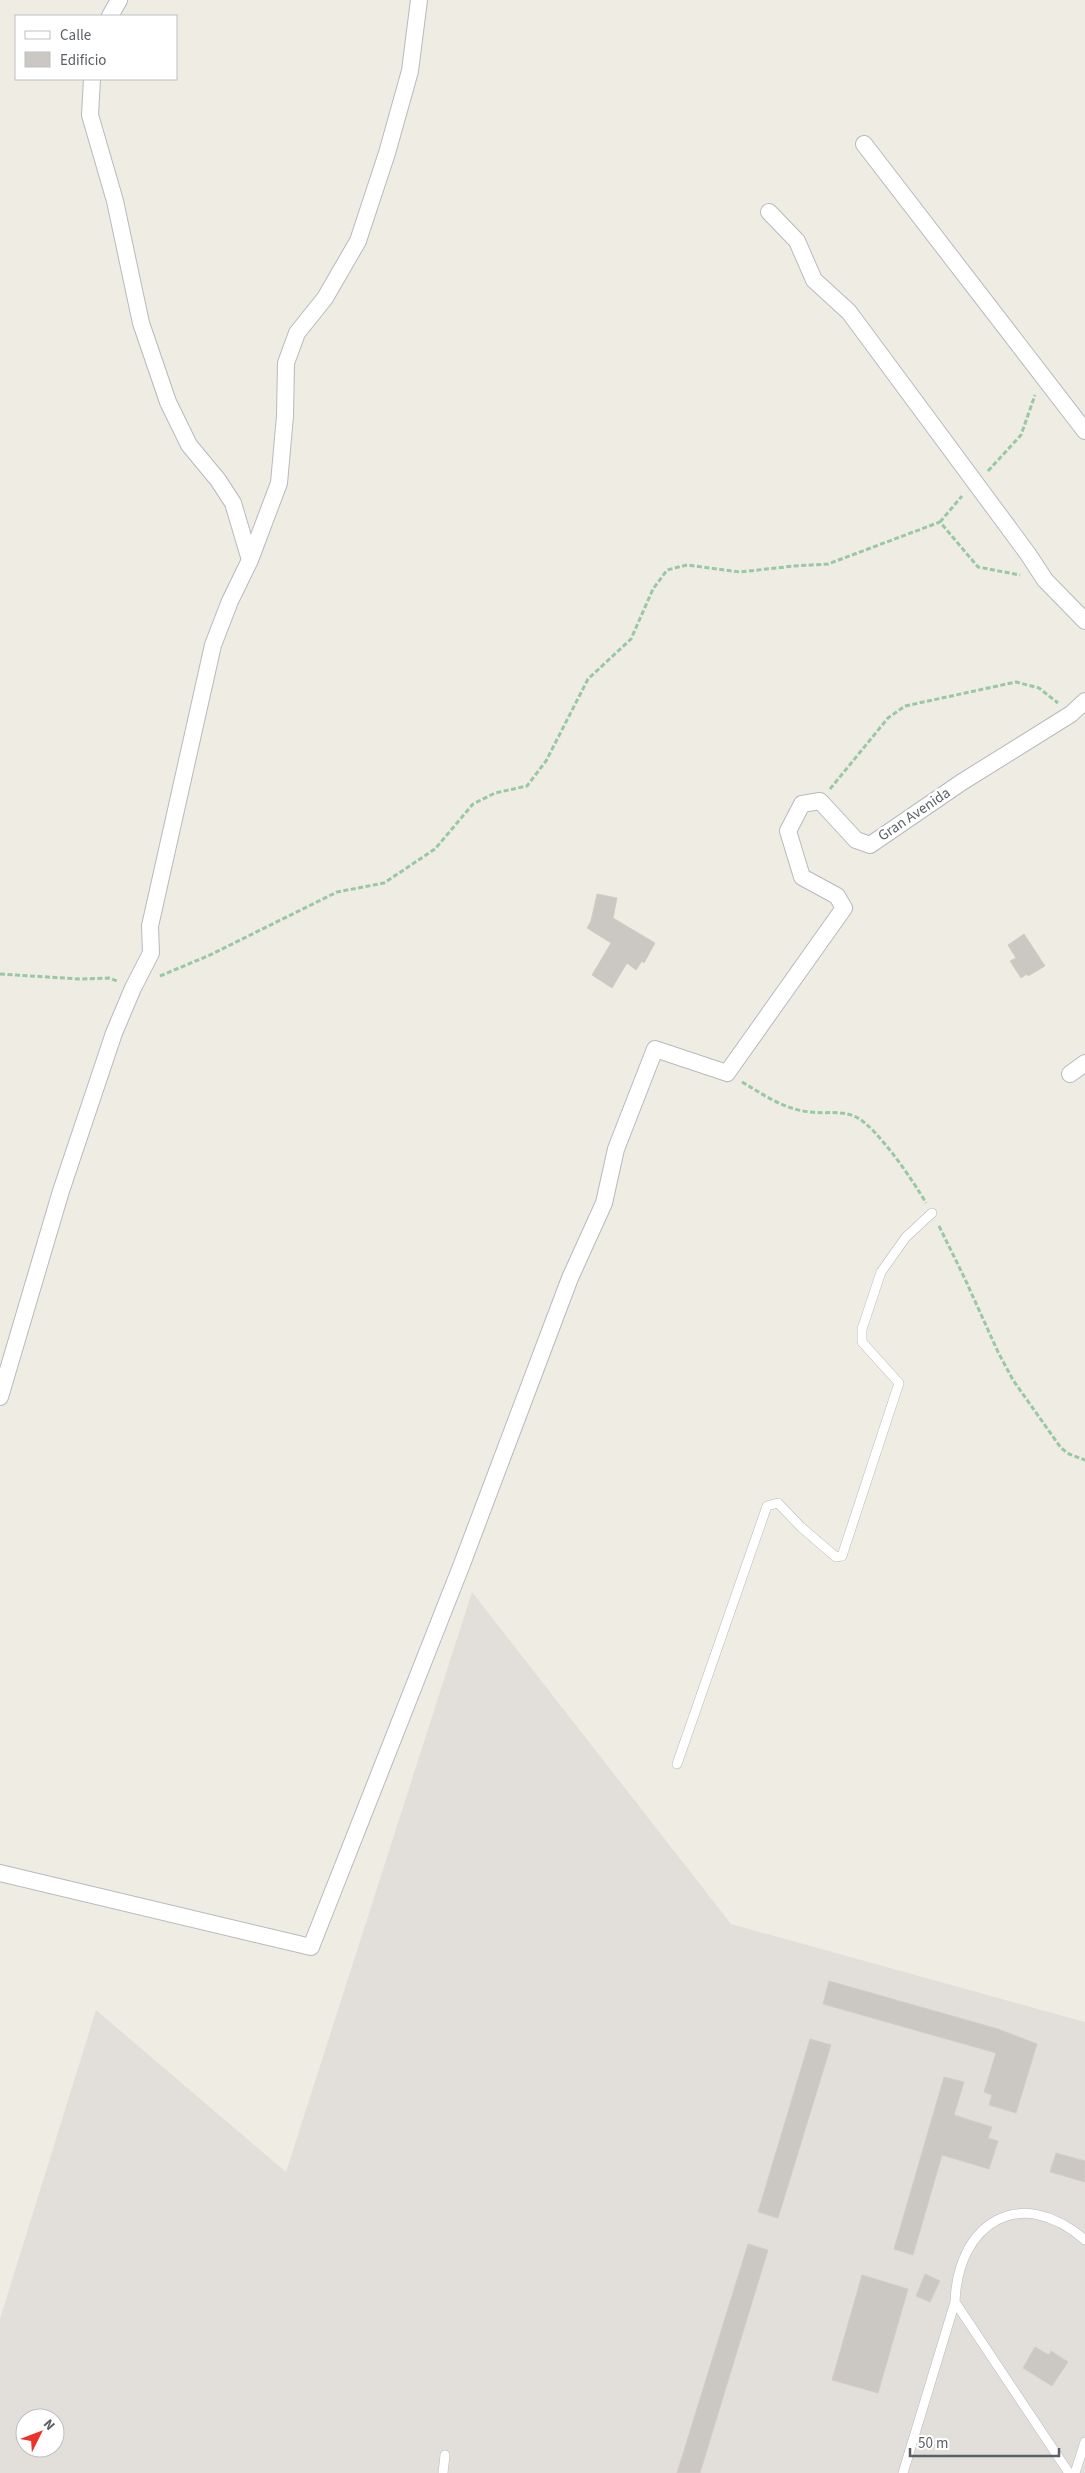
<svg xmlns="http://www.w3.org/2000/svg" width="1085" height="2473" viewBox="0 0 1085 2473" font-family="'Source Sans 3',sans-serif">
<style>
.industrial{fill:#e2dfdb;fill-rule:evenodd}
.building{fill:#cbc8c3;stroke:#d3cdc2}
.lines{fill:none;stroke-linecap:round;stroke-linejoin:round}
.service-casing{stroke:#b6babe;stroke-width:10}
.minor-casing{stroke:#b6babe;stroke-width:18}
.path{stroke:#98c8a4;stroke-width:3;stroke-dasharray:5 2.5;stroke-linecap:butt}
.service{stroke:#fff;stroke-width:9}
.minor{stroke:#fff;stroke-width:16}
.labels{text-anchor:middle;stroke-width:5;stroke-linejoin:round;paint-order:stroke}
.street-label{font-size:15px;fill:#5b6065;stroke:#fff}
</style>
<rect width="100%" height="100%" fill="#efece3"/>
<path class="industrial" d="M472,1592L731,1924L1085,2022V2473H0V2319L96,2010L286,2172ZM25,2418H55V2448H25Z"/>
<path class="building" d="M597,894L617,898L613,918L655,943L644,963L642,961L636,970L627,963L612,988L592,975L611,943L587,928L591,921Z
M1024,934L1045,966L1028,976L1027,974L1021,978L1010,961L1016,958L1008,945Z
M829,1981L998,2029L1037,2044L1016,2113L989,2105L992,2095L984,2092L996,2053L823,2004Z
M810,2039L831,2045L778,2218L758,2212Z
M944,2077L964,2082L954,2115L992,2127L988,2138L998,2141L989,2169L942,2155L913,2255L894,2249Z
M1056,2153L1085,2161V2182L1050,2172Z
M748,2244L768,2250L700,2473H677Z
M925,2274L940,2281L930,2302L916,2296Z
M862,2275L908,2289L878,2393L832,2380Z
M1035,2347L1049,2355L1051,2351L1068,2362L1052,2386L1023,2368Z"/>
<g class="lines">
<defs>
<path id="service" d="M677,1764L767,1506L778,1503L801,1527L836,1557L842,1556L899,1383L862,1342V1329L881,1272L906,1237L932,1213
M443,2473L445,2455
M903,2473L955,2302
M1069,2473L955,2302C958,2222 1021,2184 1085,2240
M1075,2473L1085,2442"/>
<path id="minor" d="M110,16L119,0
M92,79L90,115L115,201L141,323L168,402L189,445L218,480L233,503L250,560
M864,144L1085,431
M769,212L797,241L814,280L849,312L1028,554L1045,580L1085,621
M1070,1074L1085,1063
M0,1397L61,1191L114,1033L133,988L151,953L150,926L213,645L230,601L250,560L279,483L285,416L286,363L297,333L325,298L358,241L387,153L410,71L419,0
M0,1873L311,1947L462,1564L570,1278L604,1203L616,1149L655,1049L727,1073L844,908L837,896L802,877L788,831L802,804L820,801L856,840L870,845L962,782L1071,714L1085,701"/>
</defs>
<use href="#service" class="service-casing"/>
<use href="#minor" class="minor-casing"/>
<path class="path" d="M988,471L1021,435L1035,395
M940,522L962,496
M830,789L888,718L905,706L1016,682L1039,688L1058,703
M0,974L79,979L109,978L117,981
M160,976L210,955L337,892L384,883L435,849L473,804L495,793L527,786L546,761L588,679L631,639L653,589L667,570L687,565L740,572L794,566L828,564L940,522L978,567L1020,575
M742,1082C764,1095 785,1110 811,1112C827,1114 841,1110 856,1117C877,1127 914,1182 926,1203
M939,1226L965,1279L998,1352L1013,1380L1061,1448L1069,1454L1085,1460"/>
<use href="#service" class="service"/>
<use href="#minor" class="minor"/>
</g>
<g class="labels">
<g class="street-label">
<text transform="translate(914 814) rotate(-34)" y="5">Gran Avenida</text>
</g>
</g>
<rect x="15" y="15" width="162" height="65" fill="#ffffff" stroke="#bdbfc1"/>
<rect x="25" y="31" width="25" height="8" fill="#ffffff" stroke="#bdbfc1"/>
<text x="60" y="40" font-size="15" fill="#5b6065">Calle</text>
<rect x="25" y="52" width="25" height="15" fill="#cbc8c3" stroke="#bdbfc1"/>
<text x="60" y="65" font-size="15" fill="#5b6065">Edificio</text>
<g transform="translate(40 2433) rotate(48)"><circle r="24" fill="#ffffff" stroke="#bdbfc1"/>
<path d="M0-4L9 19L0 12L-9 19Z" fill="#ed322b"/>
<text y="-8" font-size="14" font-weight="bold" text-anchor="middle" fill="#5b6065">N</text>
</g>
<path d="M910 2448v8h149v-8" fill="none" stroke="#5b6065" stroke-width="2.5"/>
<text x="918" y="2448" font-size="15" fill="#5b6065" stroke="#ffffff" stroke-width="4" paint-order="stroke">50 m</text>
</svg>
